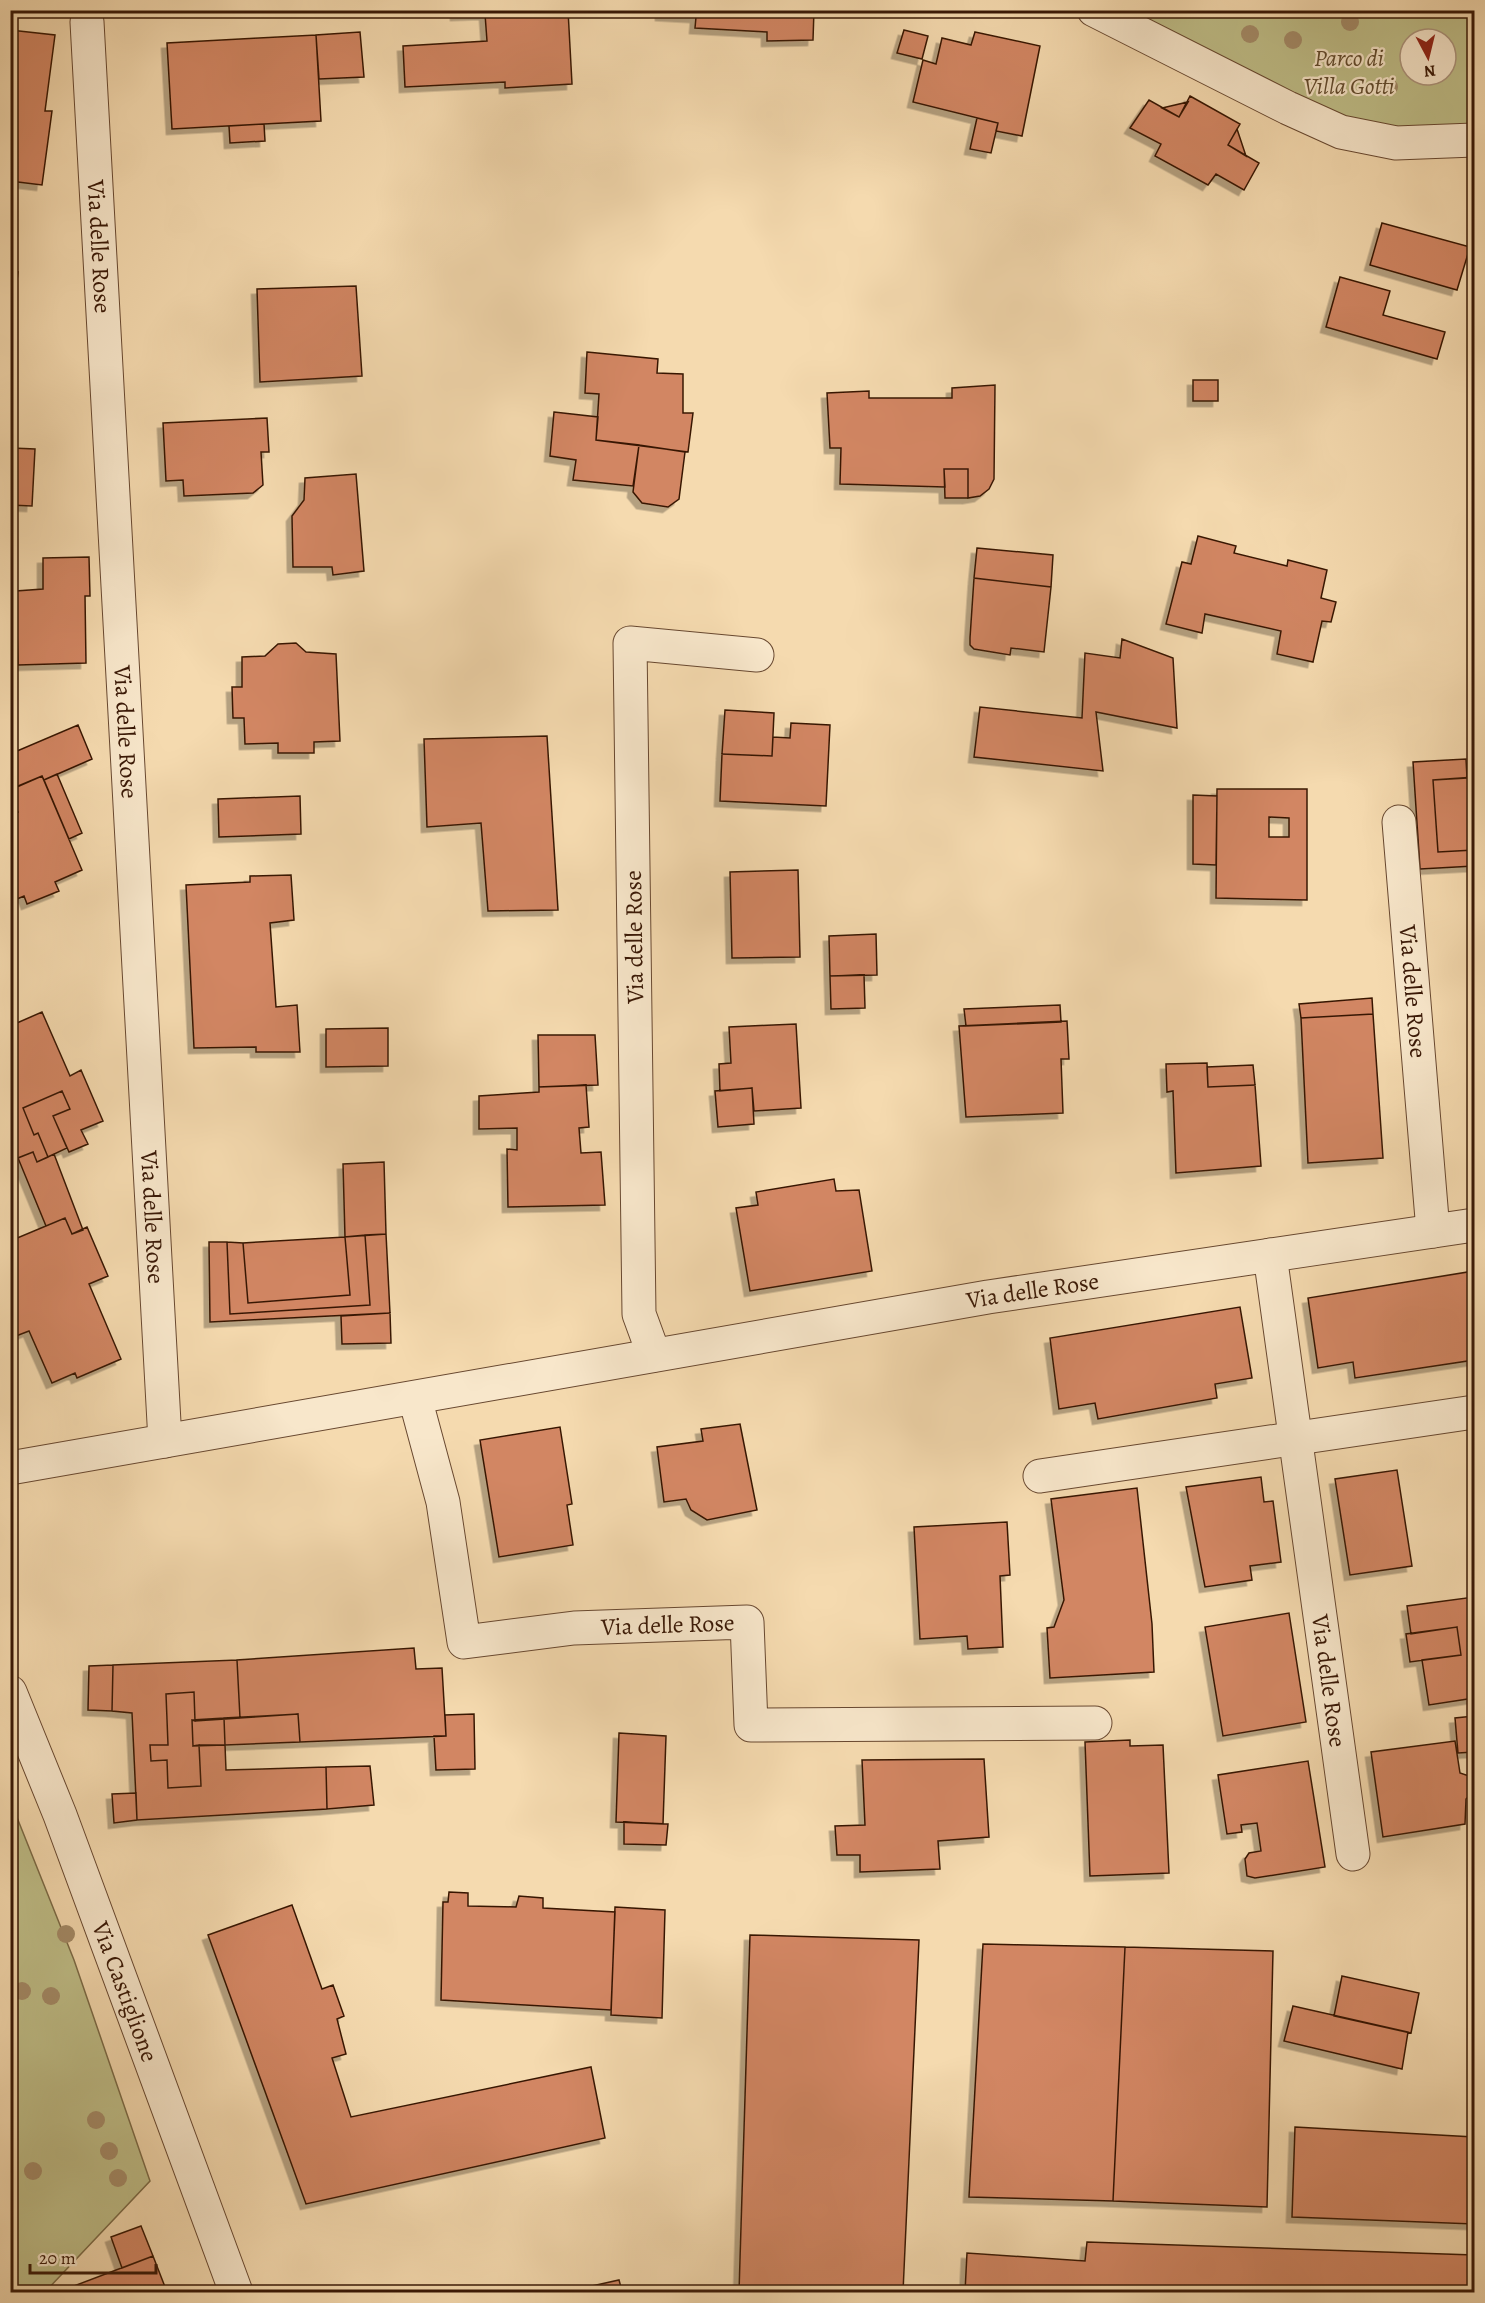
<svg xmlns="http://www.w3.org/2000/svg" width="1485" height="2303" viewBox="0 0 1485 2303" font-family="Alegreya,serif">
<style>
.green{fill:#bfbe88;stroke:#7c6b47;stroke-width:1.5;fill-rule:evenodd}
.building{fill:#d28663;stroke:#391806;stroke-width:1.5;fill-rule:evenodd;filter:url(#shadow)}
.lines{fill:none;stroke-linecap:round;stroke-linejoin:round}
.minor-casing{stroke:#684830;stroke-width:35}
.tertiary-casing{stroke:#684830;stroke-width:35}
.minor{stroke:#f8e7cb;stroke-width:33}
.tertiary{stroke:#f8e7cb;stroke-width:33}
.tree{fill:#a48b68}
.labels{text-anchor:middle;stroke-width:4.5;stroke-linejoin:round;paint-order:stroke}
.park-label{font-size:24px;font-style:italic;fill:#614a2d;stroke:#f8e7cb}
.street-label{font-size:24px;fill:#391806;stroke:#f8e7cb}
</style>
<defs>
<filter id="shadow"><feDropShadow dx="-5.5" dy="5.5" stdDeviation="0" flood-color="#0004"/></filter>
</defs>
<rect width="100%" height="100%" fill="#f5daaf"/>
<filter id="stains"><feTurbulence type="fractalNoise" baseFrequency=".00333" numOctaves="4"/><feColorMatrix values="0 0 0 0 .2 0 0 0 0 .09 0 0 0 0 .02 0 0 0 .5 -.17"/></filter>
<radialGradient id="worn" r=".72"><stop offset=".6" stop-color="#630" stop-opacity="0"/><stop offset="1" stop-color="#630" stop-opacity=".3"/></radialGradient>
<path class="green" d="M1085,11H1474V141L1417,155ZM1410,39H1446V75H1410Z
M10,1800L74,1960L150,2181L45,2292H11Z"/>
<path class="building" d="M456,10H568L572,84L505,88V82L405,87L403,46L487,41L485,14L456,15Z
M661,10H814L813,40L767,41V32L695,28L696,17L661,15Z
M10,30L55,35L45,111H52L42,185L10,181Z
M904,30L928,36L922,59L897,53Z
M360,32L364,77L319,79L316,35Z
M975,32L1040,46L1022,136L996,131L998,123L913,102L923,60L936,64L942,38L971,45Z
M316,35L321,121L172,129L167,43Z
M1190,96L1240,124L1228,145L1259,163L1244,190L1216,174L1208,185L1155,156L1161,144L1130,128L1149,100L1179,117Z
M1188,102L1179,117L1162,108Z
M977,118L998,123L991,153L970,149Z
M264,124L265,141L230,143L229,126Z
M1237,129L1246,156L1228,145Z
M1382,223L1470,247L1457,290L1370,265Z
M10,271L18,272L10,342Z
M1340,277L1390,291L1383,315L1445,332L1437,359L1326,327Z
M356,286L362,376L260,382L257,289Z
M587,352L658,359L657,373L683,374V413H693L688,452L596,440L599,394L585,393Z
M1193,380H1218V401H1193Z
M995,385L994,479L989,489L980,496L968,498V469H944L945,487L840,484L841,448H830L827,393L869,391V398H952V388Z
M10,403H14L12,448L35,449L32,506L10,505Z
M554,412L598,417L596,440L639,445L633,486L573,480L576,460L550,456Z
M267,418L269,452H261L263,485L253,493L184,496L183,480L166,481L163,423Z
M639,445L685,452L679,499L668,507L642,503L633,492Z
M944,469H968V498H945Z
M356,474L364,571L333,575L332,567H293L292,516L304,500L305,478Z
M1198,536L1236,546L1234,553L1287,566L1288,560L1327,570L1321,598L1336,602L1331,622L1322,621L1313,662L1277,654L1281,631L1205,614L1202,633L1166,624L1182,562L1191,564Z
M977,548L1053,555L1051,587L974,578Z
M89,557L90,596H85L86,663L18,665L16,591L43,589V558Z
M974,578L1051,587L1044,652L1011,648L1010,655L974,649L970,645V638Z
M1122,639L1173,658L1177,728L1096,712L1103,771L974,757L980,707L1082,718L1085,653L1120,658Z
M296,643L306,652L336,654L340,741L314,742V753H278V743L245,744L244,718H233L232,687H242V657L265,656L278,644Z
M725,710L774,713L772,756L722,754Z
M791,723L830,725L826,806L720,801L722,754L772,756L773,737L790,738Z
M78,725L92,759L44,780L42,776L11,789L10,754Z
M547,736L558,910L488,911L481,823L427,827L424,739Z
M1466,759L1467,778L1433,780L1438,852L1474,850V866L1420,869L1413,762Z
M57,774L82,833L69,839L44,780Z
M42,776L82,870L55,882L59,891L27,904L24,896L10,902V815L18,812L10,796V790Z
M1474,777V850L1438,852L1433,780Z
M1217,789H1307V900L1216,898ZM1269,817L1289,818V837H1269Z
M1193,795L1217,796L1216,865L1193,864Z
M300,796L301,834L219,837L218,799Z
M798,870L800,957L732,958L730,872Z
M291,875L294,920L270,923L276,1007L297,1005L300,1052H256V1047L194,1048L186,885L250,882V876Z
M876,934L877,975L830,976L829,936Z
M864,975L865,1008L831,1009L830,976Z
M1372,998L1373,1014L1301,1018L1299,1004Z
M1060,1005L1061,1022L966,1026L964,1009Z
M42,1012L70,1076L81,1070L103,1121L81,1130L88,1144L69,1152L53,1116L70,1109L62,1091L23,1108L34,1135L38,1133L48,1157L37,1162L33,1152L10,1161V1026Z
M1373,1014L1383,1158L1308,1163L1301,1018Z
M1067,1021L1069,1059H1061L1063,1113L966,1117L959,1026Z
M796,1024L801,1108L754,1111L752,1088L720,1091L719,1064L731,1063L729,1027Z
M388,1028V1066L326,1067V1029Z
M538,1035H595L598,1085L539,1087Z
M1207,1063L1208,1087L1255,1085L1261,1166L1176,1173L1173,1091L1167,1092L1166,1064Z
M1253,1065L1255,1085L1208,1087L1207,1067Z
M586,1085L589,1127L579,1128L581,1153L601,1152L605,1205L508,1207L507,1149L517,1150V1128L479,1129V1096L539,1092V1087Z
M752,1088L754,1124L718,1127L715,1091Z
M62,1091L70,1109L53,1116L67,1148L48,1157L38,1133L34,1135L23,1108Z
M33,1152L37,1162L54,1154L83,1230L72,1234L65,1218L46,1226L18,1158Z
M384,1162L386,1234L345,1237L343,1164Z
M834,1179L836,1191L859,1190L872,1271L750,1291L736,1208L758,1205L756,1192Z
M65,1218L72,1234L87,1227L108,1276L89,1284L121,1359L77,1378L75,1373L52,1383L29,1331L16,1336L10,1323V1241Z
M386,1234L390,1313L210,1322L209,1242H227L230,1314L370,1305L365,1235Z
M365,1235L370,1305L230,1314L227,1242L243,1243L248,1303L350,1295L345,1237Z
M345,1237L350,1295L248,1303L243,1243Z
M1474,1271V1360L1355,1378L1353,1362L1318,1368L1308,1298Z
M1240,1307L1252,1378L1215,1384L1217,1398L1098,1419L1095,1403L1059,1409L1050,1338Z
M390,1313L391,1343L342,1344L341,1316Z
M740,1424L757,1510L707,1520L691,1510L686,1499L664,1502L657,1447L703,1441L701,1429Z
M560,1427L572,1504L567,1505L573,1545L499,1557L480,1440Z
M1397,1470L1412,1566L1350,1575L1335,1479Z
M1261,1477L1264,1502L1273,1501L1281,1562L1250,1566L1252,1580L1205,1587L1186,1487Z
M1137,1488L1152,1624L1154,1672L1050,1678L1047,1628L1054,1627L1064,1600L1051,1499Z
M1007,1522L1010,1575L1000,1576L1003,1647L968,1649L967,1636L920,1639L914,1527Z
M1474,1597V1698L1429,1705L1422,1660L1461,1655L1457,1627L1411,1634L1407,1606Z
M1289,1613L1306,1722L1223,1736L1205,1627Z
M1457,1627L1461,1655L1410,1662L1406,1634Z
M414,1648L416,1669L442,1668L446,1736L300,1742L298,1714L240,1718L237,1660Z
M237,1660L240,1718L195,1721L194,1692L166,1694L168,1745H150L151,1761L167,1760L168,1788L201,1786L199,1745H225L226,1770L326,1767L327,1809L137,1820L132,1713L112,1711L113,1665Z
M113,1665L112,1711L88,1710L89,1666Z
M194,1692L195,1721L192,1720L193,1746L199,1745L201,1786L168,1788L167,1760L151,1761L150,1745H168L166,1694Z
M298,1714L300,1742L225,1745L224,1718Z
M474,1714L475,1769L436,1770L434,1736H446L445,1715Z
M1474,1716V1752L1458,1753L1455,1718Z
M224,1718L225,1745L193,1746L192,1720Z
M619,1733L666,1736L663,1824L616,1822Z
M1130,1740V1746L1163,1745L1169,1873L1090,1876L1085,1742Z
M1455,1741L1460,1773L1469,1776L1470,1795L1466,1799L1465,1824L1383,1837L1371,1752Z
M984,1759L989,1837L938,1841L940,1869L860,1872V1855H837L835,1826L865,1825L862,1760Z
M1308,1761L1325,1867L1255,1878L1247,1876L1245,1859L1249,1853L1261,1851L1257,1823L1241,1825L1242,1832L1227,1834L1218,1775Z
M370,1766L374,1805L327,1809L326,1767Z
M136,1793L137,1820L114,1823L112,1794Z
M624,1822L668,1824L666,1845L624,1844Z
M10,1835H15L17,1907H10Z
M449,1892L468,1893V1906L516,1907L519,1896L543,1898V1908L615,1912L611,2010L441,2000L443,1902H448Z
M292,1905L322,1989L333,1985L344,2016L337,2019L346,2054L332,2058L351,2117L591,2067L605,2138L306,2204L208,1935Z
M615,1907L665,1910L662,2018L611,2015Z
M750,1935L919,1940L903,2292H739Z
M983,1944L1125,1947L1113,2201L969,2197Z
M1125,1947L1273,1951L1267,2207L1113,2201Z
M1342,1976L1419,1993L1411,2033L1334,2016Z
M1293,2006L1408,2032L1402,2069L1284,2041Z
M1295,2127L1474,2137V2224L1292,2217Z
M141,2226L153,2256L122,2268L111,2237Z
M1087,2242L1474,2255V2292H965L967,2253L1085,2261Z
M153,2256L167,2292H67L66,2289Z
M619,2280L622,2291L636,2288L637,2292H565Z"/>
<g class="lines">
<defs>
<g id="minor">
<path id="s1" d="M87,22L165,1441"/>
<path id="s2" d="M1399,822L1433,1231"/>
<path id="s3" d="M1270,1255L1353,1854"/>
<path d="M654,1355L639,1314L630,643L757,655"/>
<path id="s4" d="M415,1398L443,1502L464,1642L574,1628L747,1622L751,1725L1095,1723"/>
<path id="s5" d="M10,1468L988,1297L1474,1225"/>
<path d="M1040,1476L1474,1412"/>
</g>
<g id="tertiary">
<path d="M1094,10L1288,108L1341,132L1396,143L1474,140"/>
<path id="s6" d="M10,1692L60,1815L236,2292"/>
</g>
</defs>
<use href="#minor" class="minor-casing"/>
<use href="#tertiary" class="tertiary-casing"/>
<use href="#minor" class="minor"/>
<use href="#tertiary" class="tertiary"/>
</g>
<g class="tree">
<circle cx="1350" cy="22" r="9"/>
<circle cx="1250" cy="34" r="9"/>
<circle cx="1293" cy="40" r="9"/>
<circle cx="1389" cy="87" r="9"/>
<circle cx="66" cy="1934" r="9"/>
<circle cx="22" cy="1991" r="9"/>
<circle cx="51" cy="1996" r="9"/>
<circle cx="96" cy="2120" r="9"/>
<circle cx="109" cy="2151" r="9"/>
<circle cx="33" cy="2171" r="9"/>
<circle cx="118" cy="2178" r="9"/>
</g>
<g class="labels">
<g class="park-label">
<text x="1349" y="66">Parco di<tspan x="1349" dy="28">Villa Gotti</tspan></text>
</g>
<g class="street-label">
<text dy="8" stroke="none"><textPath href="#s1" startOffset="225">Via delle Rose</textPath></text>
<text dy="8" stroke="none"><textPath href="#s1" startOffset="711">Via delle Rose</textPath></text>
<text transform="translate(634 937) rotate(-91)" y="8">Via delle Rose</text>
<text dy="8" stroke="none"><textPath href="#s2" startOffset="170">Via delle Rose</textPath></text>
<text dy="8" stroke="none"><textPath href="#s1" startOffset="1197">Via delle Rose</textPath></text>
<text dy="8" stroke="none"><textPath href="#s5" startOffset="1038">Via delle Rose</textPath></text>
<text dy="8" stroke="none"><textPath href="#s4" startOffset="454">Via delle Rose</textPath></text>
<text dy="8" stroke="none"><textPath href="#s3" startOffset="430">Via delle Rose</textPath></text>
<text dy="8" stroke="none"><textPath href="#s6" startOffset="321">Via Castiglione</textPath></text>
</g>
</g>
<rect width="1485" height="2303" fill="none" stroke="#f5daaf" stroke-width="36"/>
<rect x="12" y="12" width="1461" height="2279" fill="none" stroke="#391806" stroke-width="3"/>
<rect x="18" y="18" width="1449" height="2267" fill="none" stroke="#391806" stroke-width="1.5"/>
<g transform="translate(1428 57) rotate(173)"><circle r="28" fill="#f8e7cb" stroke="#ac947c" stroke-width="1.5"/>
<path d="M0-4.5L10 22L0 15L-10 22Z" fill="#8f2418"/>
<text y="-9" font-size="16" font-weight="bold" text-anchor="middle" fill="#391806">N</text>
</g>
<path d="M30 2264v9h126v-9" fill="none" stroke="#391806" stroke-width="3"/>
<text x="39" y="2264" font-size="18" fill="#391806" stroke="#f8e7cb" stroke-width="4.5" paint-order="stroke">20 m</text>
<rect width="100%" height="100%" filter="url(#stains)"/>
<rect width="100%" height="100%" fill="url(#worn)"/>
</svg>
